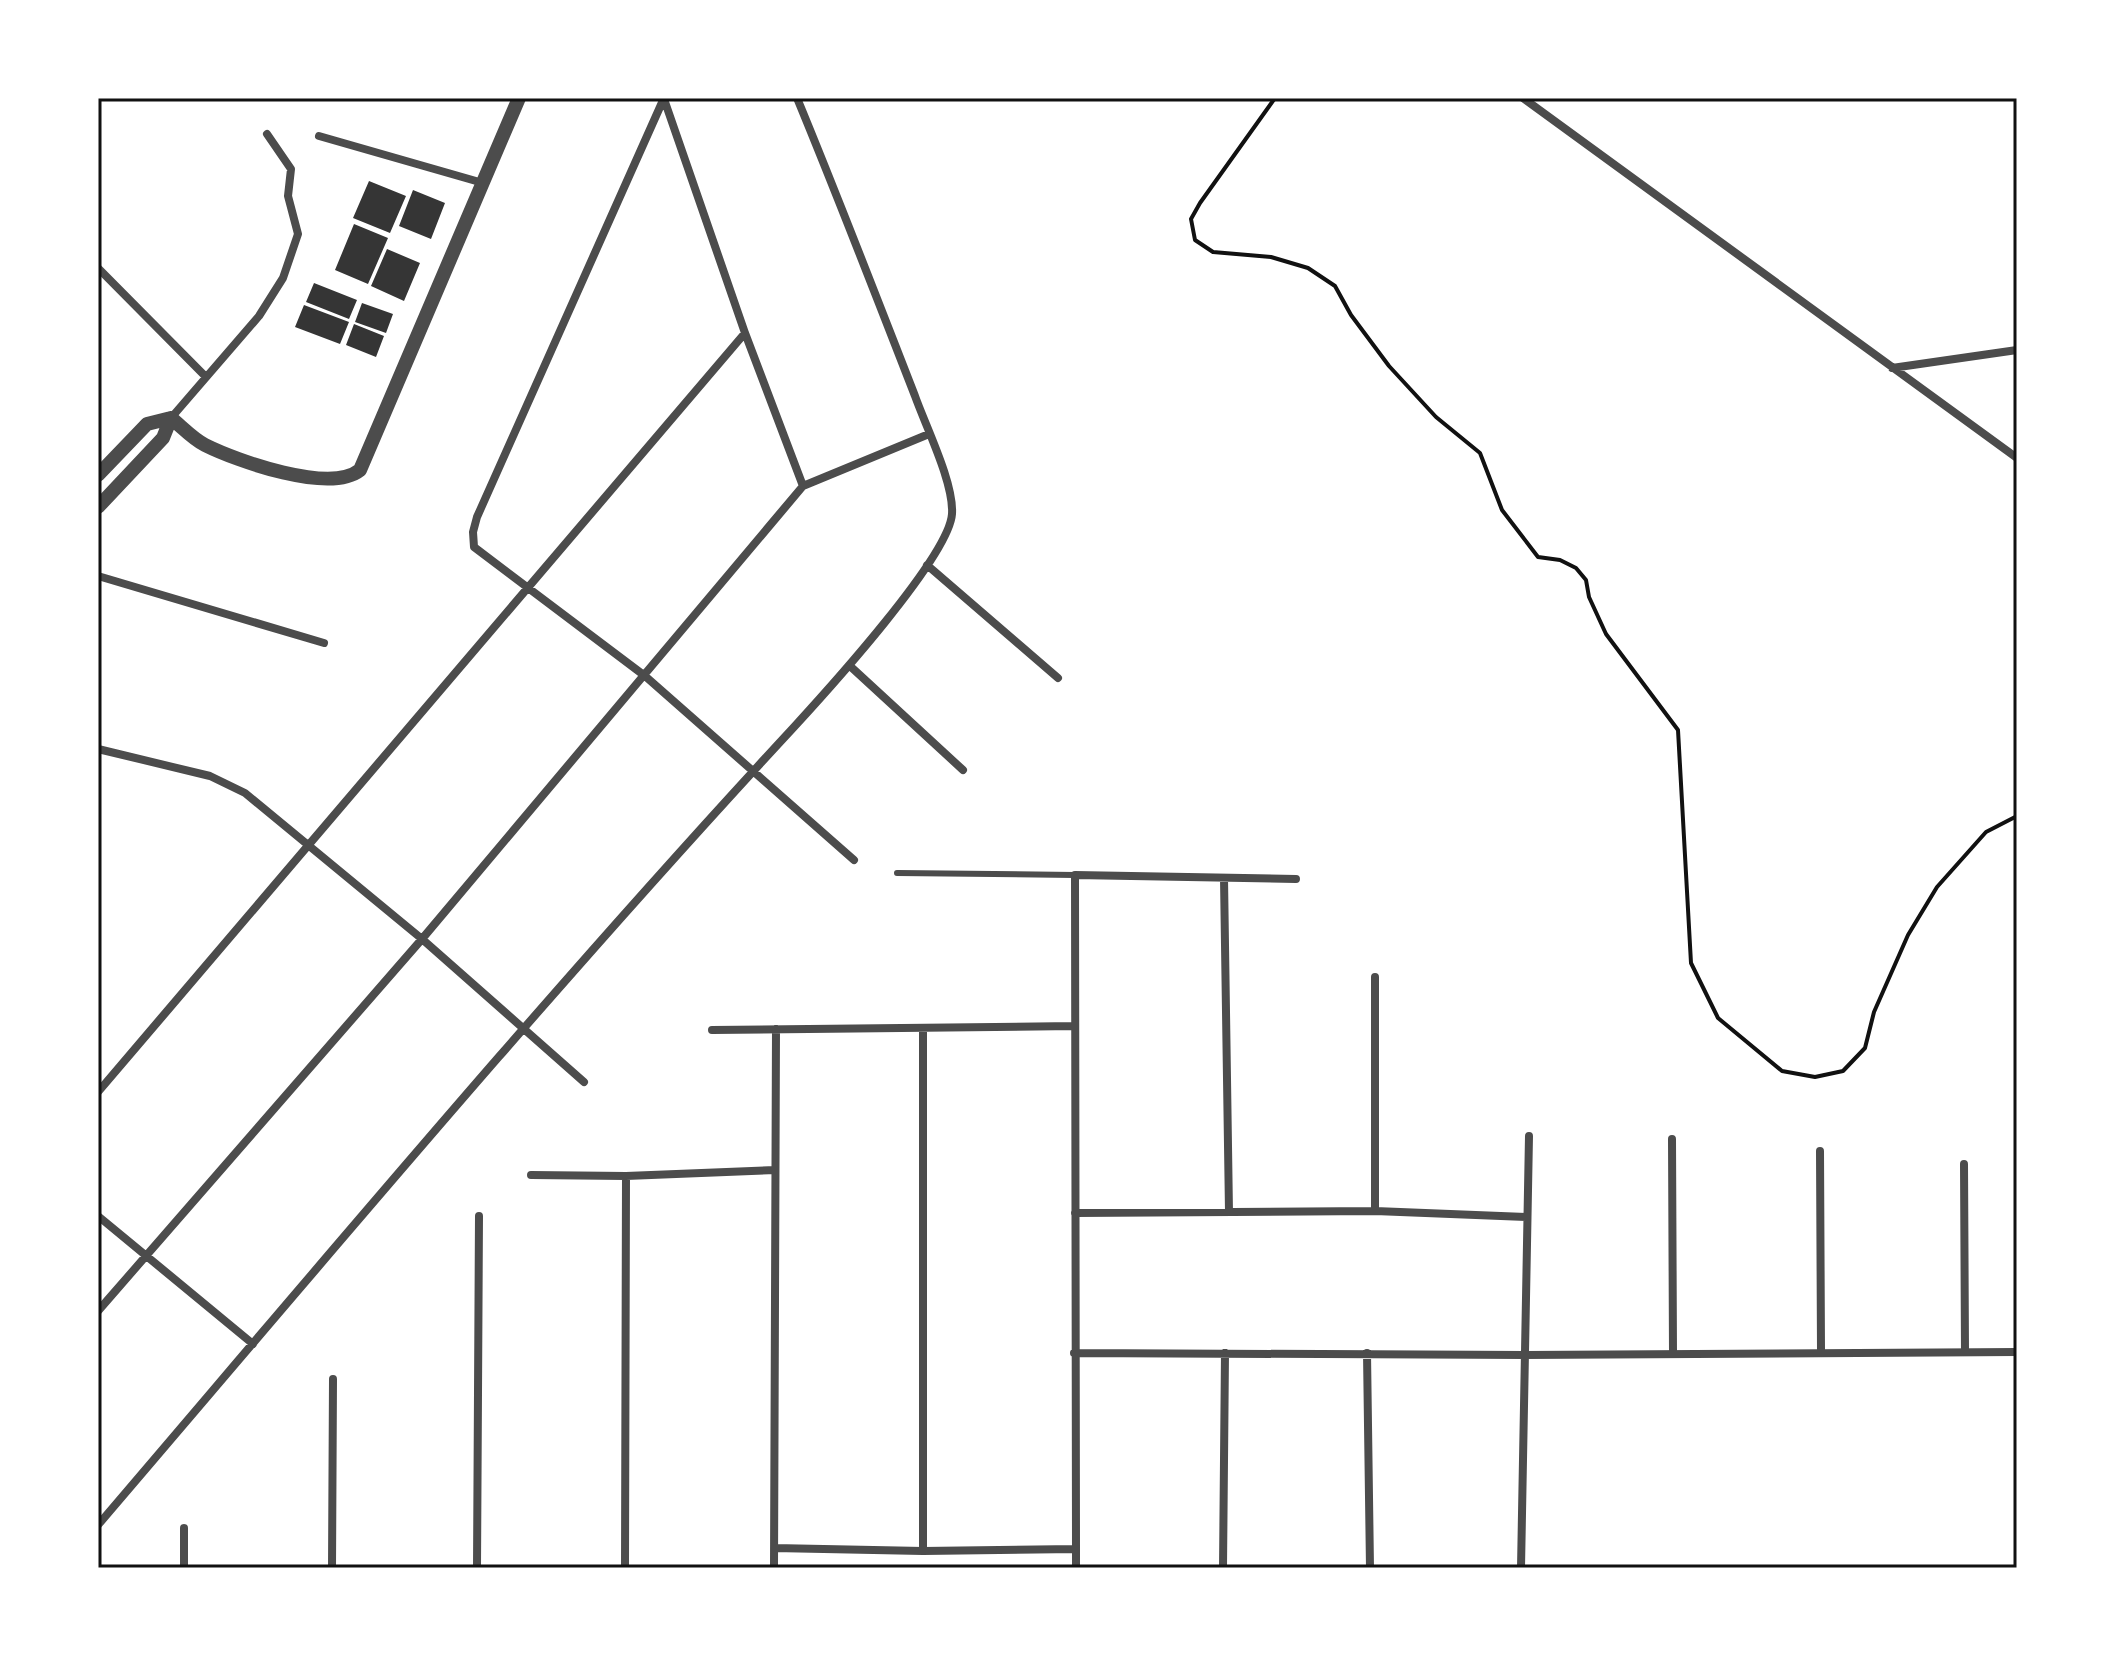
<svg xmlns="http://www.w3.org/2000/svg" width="2115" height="1666" viewBox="0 0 2115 1666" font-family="'Roboto Condensed',sans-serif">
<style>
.building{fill:#353535}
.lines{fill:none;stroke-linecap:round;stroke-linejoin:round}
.path{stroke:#111;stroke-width:4}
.service{stroke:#4c4c4c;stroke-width:6}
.minor{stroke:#4c4c4c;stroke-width:8}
.tertiary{stroke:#4c4c4c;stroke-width:14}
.neatline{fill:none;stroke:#111;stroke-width:3}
</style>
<rect width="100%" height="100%" fill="#fff"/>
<path class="building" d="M369,181L406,196L390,233L353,218Z
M413,190L445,203L431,239L399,226Z
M354,224L388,238L368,284L335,270Z
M387,249L420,263L404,301L371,286Z
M314,283L357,300L349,319L306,302Z
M362,303L393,314L386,333L355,322Z
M304,305L349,322L340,344L295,327Z
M354,324L384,336L376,357L346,345Z"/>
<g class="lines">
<path class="path" d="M1275,98L1200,203L1191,219L1195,240L1213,252L1271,257L1308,268L1335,286L1351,315L1389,366L1436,417L1480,453L1502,510L1538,557L1560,560L1576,568L1586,580L1589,597L1606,634L1678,730L1691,963L1718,1018L1782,1071L1815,1077L1843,1071L1865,1048L1874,1012L1908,935L1937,887L1986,832L2017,816"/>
<path class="service" d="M897,873L1075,875"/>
<path class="minor" d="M664,98L477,517L473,532L474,547L645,676L854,860
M1523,98L2017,458
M664,99L745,333L803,486
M319,136L483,183
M98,268L206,377
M1892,368L2017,350
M171,418L259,316L283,278L298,234L288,196L291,169L267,134
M927,565L1058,678
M98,576L324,643
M850,666L963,770
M98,749L210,776L245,793L422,939L584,1082
M1224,878L1229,1212
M712,1030L1075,1026
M98,1092L745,333
M1672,1139L1673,1352
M1820,1151L1821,1351
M1964,1164L1965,1350
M531,1175L626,1176L775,1170
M1375,1211V977
M1075,1213L1375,1211L1526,1217
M98,1216L253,1344
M98,1311L422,939L803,486L929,434
M1074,1353L1525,1355L2017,1352
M1367,1353L1370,1568
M98,1525C327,1257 554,986 794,727C827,691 949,557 952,514C954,483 926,427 915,396C876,296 838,197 797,98
M184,1528V1568
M774,1548L923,1551L1076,1549V1568
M1076,1549L1075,875L1296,879
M923,1551V1028
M332,1568L333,1379
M477,1568L479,1216
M625,1568L626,1176
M774,1568L776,1029
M1223,1568L1225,1353
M1521,1568L1529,1136"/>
<path class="tertiary" d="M171,418C182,427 193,439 205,445C237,461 330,494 360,470L519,98
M98,475L147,424L171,418
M98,507L163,438L171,418"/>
</g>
<rect width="2115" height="1666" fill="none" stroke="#ffffff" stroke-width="200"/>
<rect x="100" y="100" width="1915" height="1466" class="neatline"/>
</svg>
